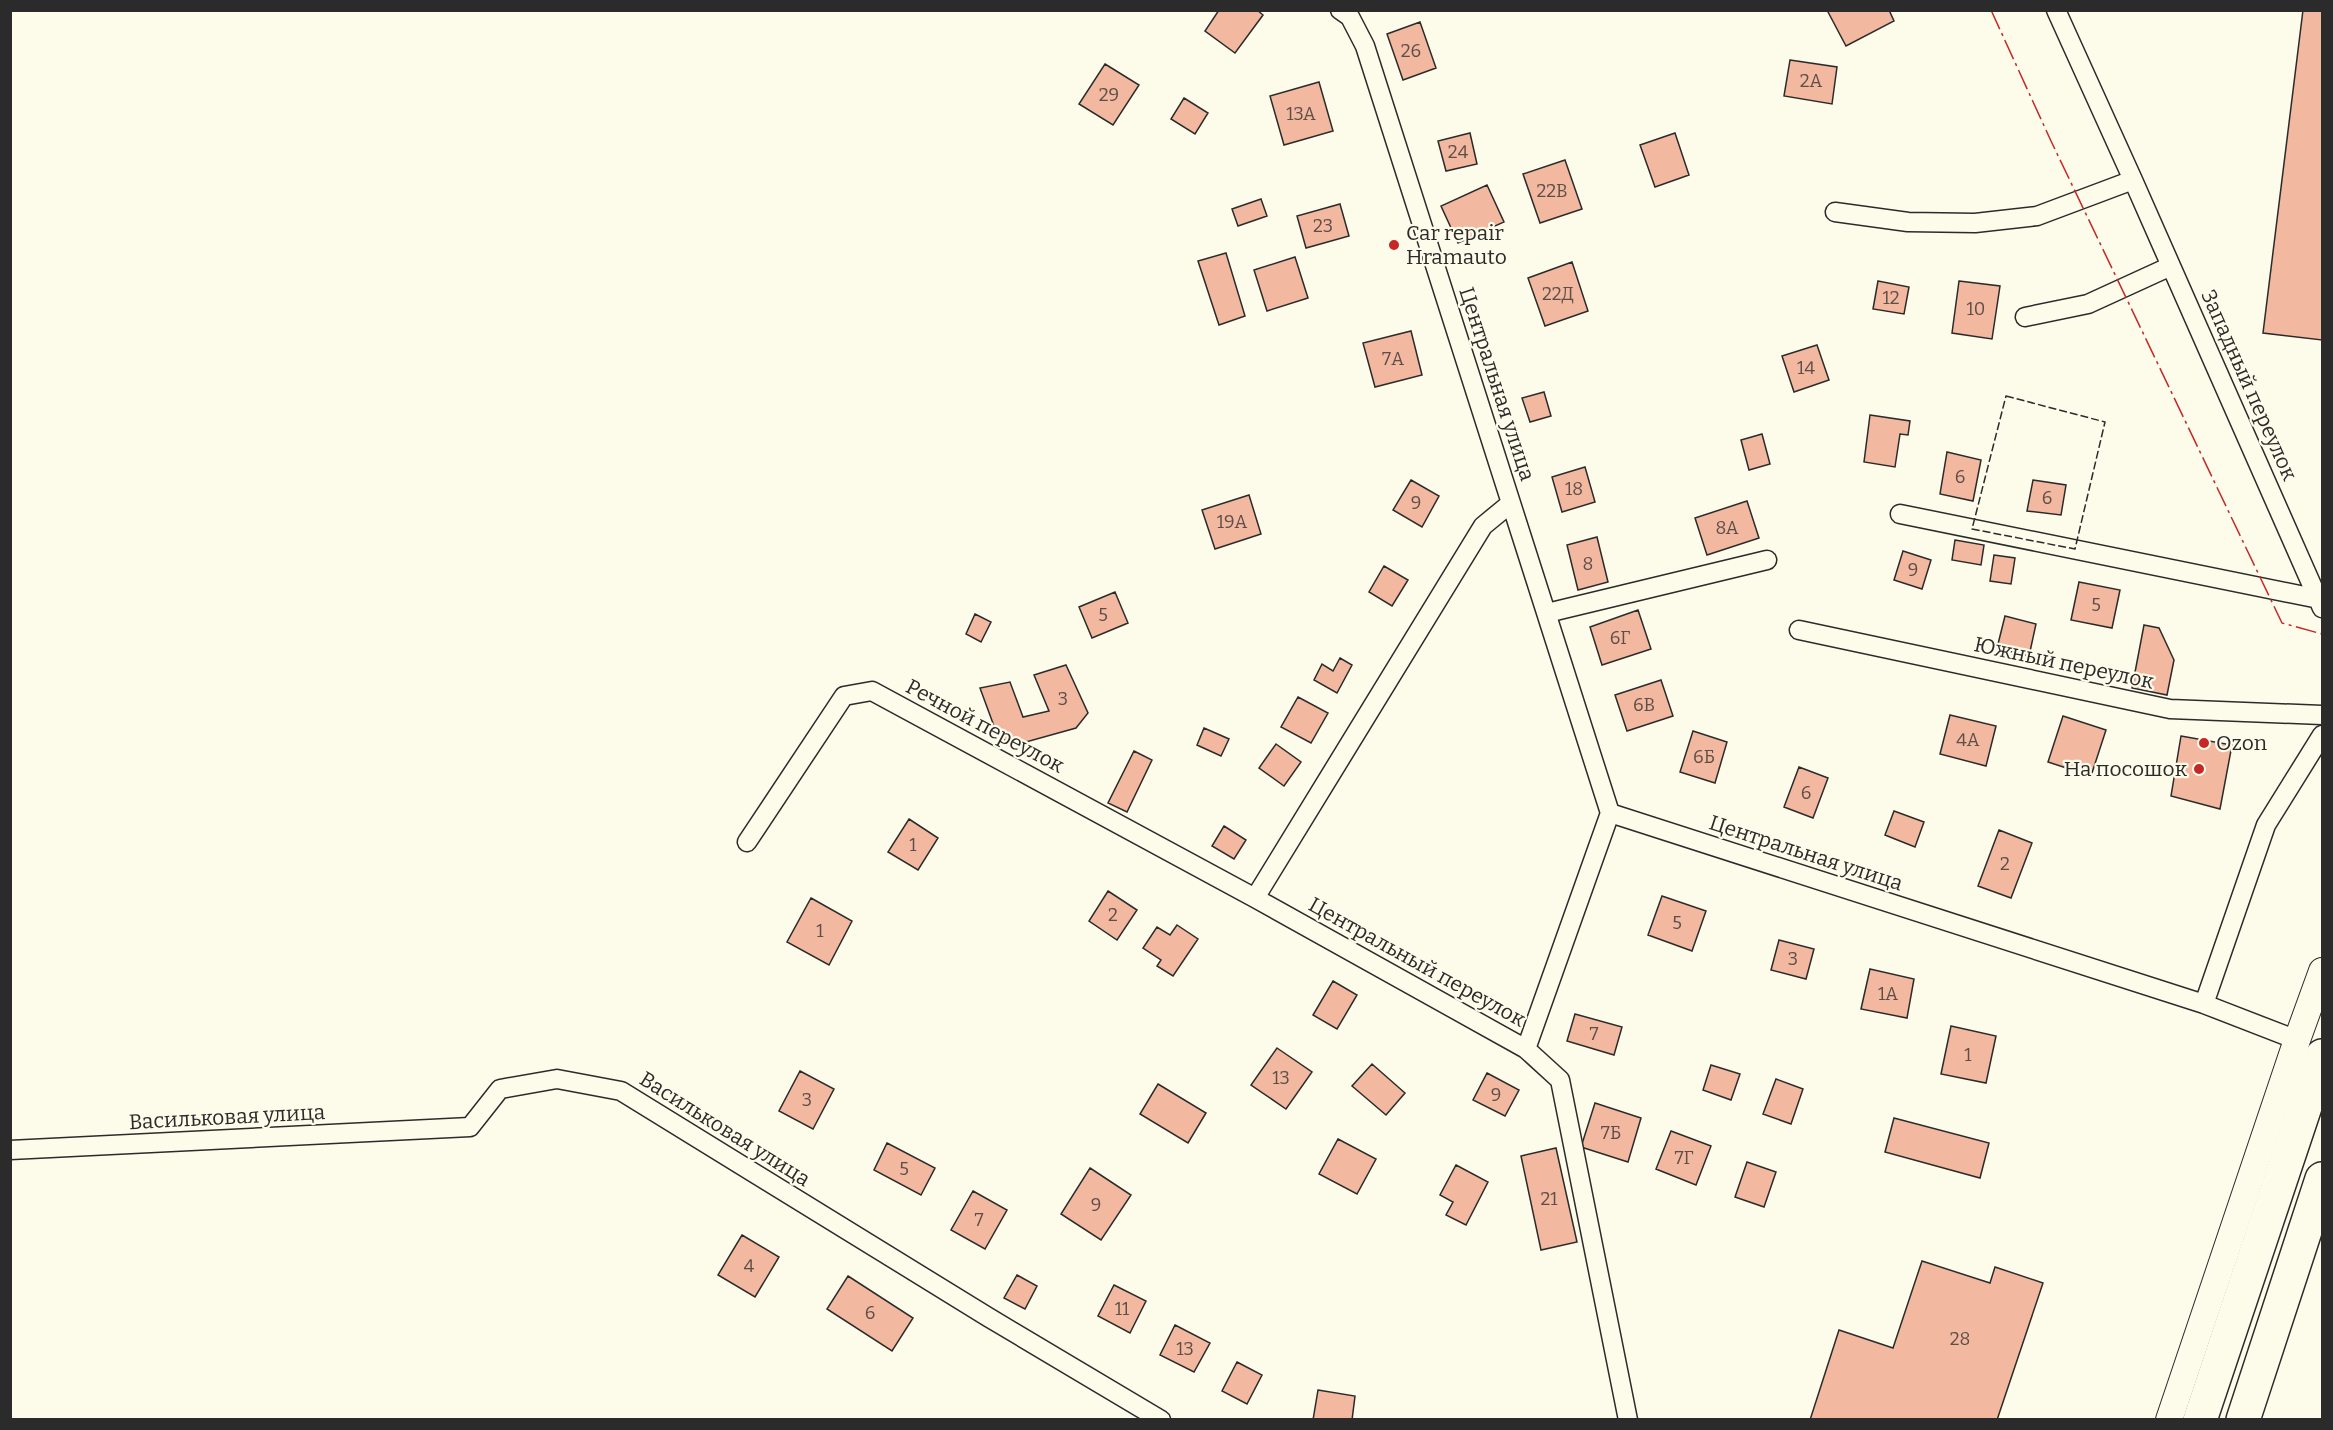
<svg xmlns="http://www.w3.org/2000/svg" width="2333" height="1430" viewBox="0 0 2333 1430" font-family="Bitter,serif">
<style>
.building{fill:#f2b8a0;stroke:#2b2b2b;stroke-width:1.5}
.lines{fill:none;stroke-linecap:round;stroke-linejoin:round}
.street-casing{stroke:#2b2b2b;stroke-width:21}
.secondary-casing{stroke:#2b2b2b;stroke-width:28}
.highway-casing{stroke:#2b2b2b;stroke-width:36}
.street{stroke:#fdfbea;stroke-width:18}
.secondary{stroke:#fdfbea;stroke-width:26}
.highway{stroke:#fdfbea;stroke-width:33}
.fence{stroke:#2b2b2b;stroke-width:1.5;stroke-dasharray:8 3;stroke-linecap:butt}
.power{stroke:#c62828;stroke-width:1.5;stroke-dasharray:21 4.5 3 4.5;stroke-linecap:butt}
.poi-dot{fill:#c62828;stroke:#fdfbea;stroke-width:2}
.labels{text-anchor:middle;stroke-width:4.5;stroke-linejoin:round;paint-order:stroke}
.number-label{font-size:18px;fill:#5d4e48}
.poi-label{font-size:21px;fill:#2b2b2b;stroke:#fdfbea;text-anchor:start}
.street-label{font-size:21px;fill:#2b2b2b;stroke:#fdfbea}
</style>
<rect width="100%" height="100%" fill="#fdfbea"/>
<path class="building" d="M1219,10H1257L1263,15L1235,53L1205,31Z
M1827,10H1889L1894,21L1846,46Z
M2303,10H2322V340L2263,333Z
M1420,22L1436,68L1403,80L1387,34Z
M1790,60L1837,67L1832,104L1784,96Z
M1105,64L1139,85L1113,125L1079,104Z
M1319,82L1333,131L1284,145L1270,96Z
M1184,98L1208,113L1195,134L1171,119Z
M1470,133L1477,164L1446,171L1438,141Z
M1675,133L1689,175L1655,187L1640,145Z
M1565,160L1582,209L1540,223L1523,174Z
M1487,185L1504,222L1458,243L1441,206Z
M1261,199L1267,216L1238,226L1232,209Z
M1340,204L1349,236L1306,248L1297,216Z
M1226,253L1245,316L1219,325L1198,261Z
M1295,257L1308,298L1267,311L1254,270Z
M1572,262L1588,311L1545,326L1528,278Z
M1878,281L1909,287L1904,314L1873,309Z
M1959,281L2000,286L1992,339L1952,333Z
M1411,331L1422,375L1375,387L1363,343Z
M1817,345L1829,380L1794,392L1782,356Z
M1544,392L1551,416L1530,422L1522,398Z
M1870,415L1910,421L1908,435L1900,434L1895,467L1864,462Z
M1762,434L1770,464L1749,470L1741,440Z
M1947,452L1981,460L1973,501L1940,494Z
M1585,467L1595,502L1562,512L1552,477Z
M1411,480L1439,496L1422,527L1393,510Z
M2033,480L2066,485L2061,515L2027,511Z
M1249,495L1261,534L1215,549L1202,510Z
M1747,501L1759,538L1707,555L1695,518Z
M1597,537L1608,582L1578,590L1567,545Z
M1955,540L1984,545L1981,565L1952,560Z
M1903,551L1931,560L1922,589L1894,580Z
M1994,555L2015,558L2011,584L1990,581Z
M1384,566L1408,580L1392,606L1369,592Z
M2079,582L2120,590L2112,628L2071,620Z
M1115,592L1128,623L1092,638L1079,607Z
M1638,610L1651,649L1602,665L1590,627Z
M975,614L991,622L981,642L966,634Z
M2005,616L2036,624L2029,656L1997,648Z
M2144,625L2159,628L2174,660L2167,695L2132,688Z
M1340,658L1352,665L1337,693L1314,680L1322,664L1333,671Z
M1066,665L1088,713L1076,728L1015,745L998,737L980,688L1010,682L1023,717L1049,711L1034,675Z
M1661,680L1673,716L1627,731L1615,695Z
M1298,697L1328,713L1311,743L1281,727Z
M1950,715L1996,726L1986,766L1940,754Z
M2063,716L2106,730L2091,776L2048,762Z
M1204,728L1229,739L1221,756L1197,745Z
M1693,731L1727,742L1715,783L1680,772Z
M2181,736L2232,745L2220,809L2171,796Z
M1276,744L1301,762L1284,786L1259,768Z
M1134,751L1152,760L1127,812L1108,803Z
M1799,767L1828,778L1813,818L1784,807Z
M1894,811L1924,822L1915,847L1885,835Z
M909,819L938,838L918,870L888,852Z
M1224,826L1246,840L1234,859L1212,846Z
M1999,830L2032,843L2011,898L1978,886Z
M1108,891L1137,910L1117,940L1089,921Z
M1662,896L1706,911L1692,951L1648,935Z
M811,898L852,921L829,965L787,942Z
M1177,925L1198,939L1173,976L1157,966L1161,960L1143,948L1157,927L1170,935Z
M1779,940L1814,949L1806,979L1771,970Z
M1870,969L1914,979L1907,1018L1861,1009Z
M1333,981L1357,995L1337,1029L1313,1015Z
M1575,1014L1622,1027L1614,1055L1567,1041Z
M1951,1026L1996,1036L1986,1083L1941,1074Z
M1277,1048L1312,1072L1286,1109L1251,1085Z
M1372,1064L1405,1093L1386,1115L1352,1086Z
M1711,1065L1740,1074L1731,1100L1703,1090Z
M800,1071L834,1089L813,1129L779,1111Z
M1487,1073L1519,1090L1505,1116L1473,1100Z
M1776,1079L1803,1089L1791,1124L1763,1114Z
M1158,1084L1206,1113L1188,1143L1140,1114Z
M1595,1103L1641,1118L1628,1162L1581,1147Z
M1894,1118L1989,1143L1980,1178L1885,1152Z
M1671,1131L1711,1146L1696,1185L1656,1169Z
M1338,1139L1376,1159L1357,1194L1319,1174Z
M887,1143L935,1168L921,1195L874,1170Z
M1556,1148L1577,1242L1541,1250L1521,1156Z
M1747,1162L1776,1172L1764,1207L1735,1197Z
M1456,1165L1488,1182L1466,1225L1446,1215L1453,1202L1440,1195Z
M1090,1168L1131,1195L1101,1240L1061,1214Z
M973,1191L1007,1210L985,1249L951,1230Z
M742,1235L779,1257L755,1297L718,1275Z
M1922,1261L1990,1283L1995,1267L2043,1283L1997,1420H1810L1839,1330L1893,1348Z
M1017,1275L1037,1286L1025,1309L1004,1298Z
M848,1276L913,1318L892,1351L827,1309Z
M1114,1285L1146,1301L1130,1333L1098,1316Z
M1175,1325L1210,1343L1194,1372L1160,1355Z
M1237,1362L1262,1375L1247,1404L1222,1391Z
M1318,1390L1355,1396L1352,1420H1313Z"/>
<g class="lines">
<defs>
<path id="street" d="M1340,10L1350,17L1365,46L1610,813L2204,1004L2297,1040
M2056,10L2133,180L2322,608
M1835,212L1908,222L1975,223L2037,216L2133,180
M2025,317L2088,304L2171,266
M1900,514L2319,599
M1547,613L1767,560
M1799,630L2170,709L2322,715
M747,842L844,696L872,691L1255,898L1526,1049L1610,813
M1255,898L1483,526L1511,503
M2204,1004L2266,825L2322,735
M1526,1049L1560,1080L1628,1420
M10,1150L470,1127L500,1089L557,1079L621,1091L988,1317L1161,1420"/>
<path id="secondary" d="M2169,1420L2297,1040L2322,971"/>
<path id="highway" d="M2200,1420L2322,1056
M2243,1420L2322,1179"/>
</defs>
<use href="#street" class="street-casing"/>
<use href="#secondary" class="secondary-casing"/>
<use href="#highway" class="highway-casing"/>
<use href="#street" class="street"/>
<use href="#secondary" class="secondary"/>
<use href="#highway" class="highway"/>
<path class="fence" d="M2006,396L2105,422L2075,549L1972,529Z"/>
<path class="power" d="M1991,10L2051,141L2282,623L2322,634"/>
</g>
<g class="poi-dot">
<circle cx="1394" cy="245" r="6"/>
<circle cx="2204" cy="743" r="6"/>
<circle cx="2199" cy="769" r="6"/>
</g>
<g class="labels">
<g class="number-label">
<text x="1411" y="57">26</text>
<text x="1811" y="87">2А</text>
<text x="1109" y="101">29</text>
<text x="1301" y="120">13А</text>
<text x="1458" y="158">24</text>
<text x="1552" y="197">22В</text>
<text x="1323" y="232">23</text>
<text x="1558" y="300">22Д</text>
<text x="1891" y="304">12</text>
<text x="1976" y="315">10</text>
<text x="1393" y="365">7А</text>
<text x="1806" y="374">14</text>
<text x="1960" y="483">6</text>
<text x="1574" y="495">18</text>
<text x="2047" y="504">6</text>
<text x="1416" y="509">9</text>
<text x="1232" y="528">19А</text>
<text x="1727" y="534">8А</text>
<text x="1588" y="570">8</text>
<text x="1913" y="576">9</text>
<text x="2096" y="611">5</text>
<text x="1103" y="621">5</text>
<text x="1620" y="644">6Г</text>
<text x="1063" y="705">3</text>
<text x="1644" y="711">6В</text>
<text x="1968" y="746">4А</text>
<text x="1704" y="763">6Б</text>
<text x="1806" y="799">6</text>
<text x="913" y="851">1</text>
<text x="2005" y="870">2</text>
<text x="1113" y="921">2</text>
<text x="1677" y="929">5</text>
<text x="820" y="937">1</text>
<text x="1793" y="965">3</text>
<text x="1888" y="1000">1А</text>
<text x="1594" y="1040">7</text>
<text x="1968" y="1061">1</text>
<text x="1281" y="1084">13</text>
<text x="1496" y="1101">9</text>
<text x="807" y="1106">3</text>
<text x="1611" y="1139">7Б</text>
<text x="1684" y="1164">7Г</text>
<text x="904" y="1175">5</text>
<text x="1549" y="1205">21</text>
<text x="1096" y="1211">9</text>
<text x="979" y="1226">7</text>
<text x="749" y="1272">4</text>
<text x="1122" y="1315">11</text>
<text x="870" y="1319">6</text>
<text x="1960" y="1345">28</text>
<text x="1185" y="1355">13</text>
</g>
<g class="poi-label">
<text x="1406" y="240">Car repair<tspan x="1406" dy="24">Hramauto</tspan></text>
<text x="2216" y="750">Ozon</text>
<text x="2187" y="776" text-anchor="end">На посошок</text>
</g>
<g class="street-label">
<text transform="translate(1497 384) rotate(72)" y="7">Центральная улица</text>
<text transform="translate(2249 385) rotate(66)" y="7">Западный переулок</text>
<text transform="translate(2064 663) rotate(12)" y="7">Южный переулок</text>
<text transform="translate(985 726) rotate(28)" y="7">Речной переулок</text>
<text transform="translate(1806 853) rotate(18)" y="7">Центральная улица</text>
<text transform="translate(1417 962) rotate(29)" y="7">Центральный переулок</text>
<text transform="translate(227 1117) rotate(-3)" y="7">Васильковая улица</text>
<text transform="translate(725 1129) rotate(32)" y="7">Васильковая улица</text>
</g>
</g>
<rect width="2333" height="1430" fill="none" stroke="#2b2b2b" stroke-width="24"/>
</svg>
